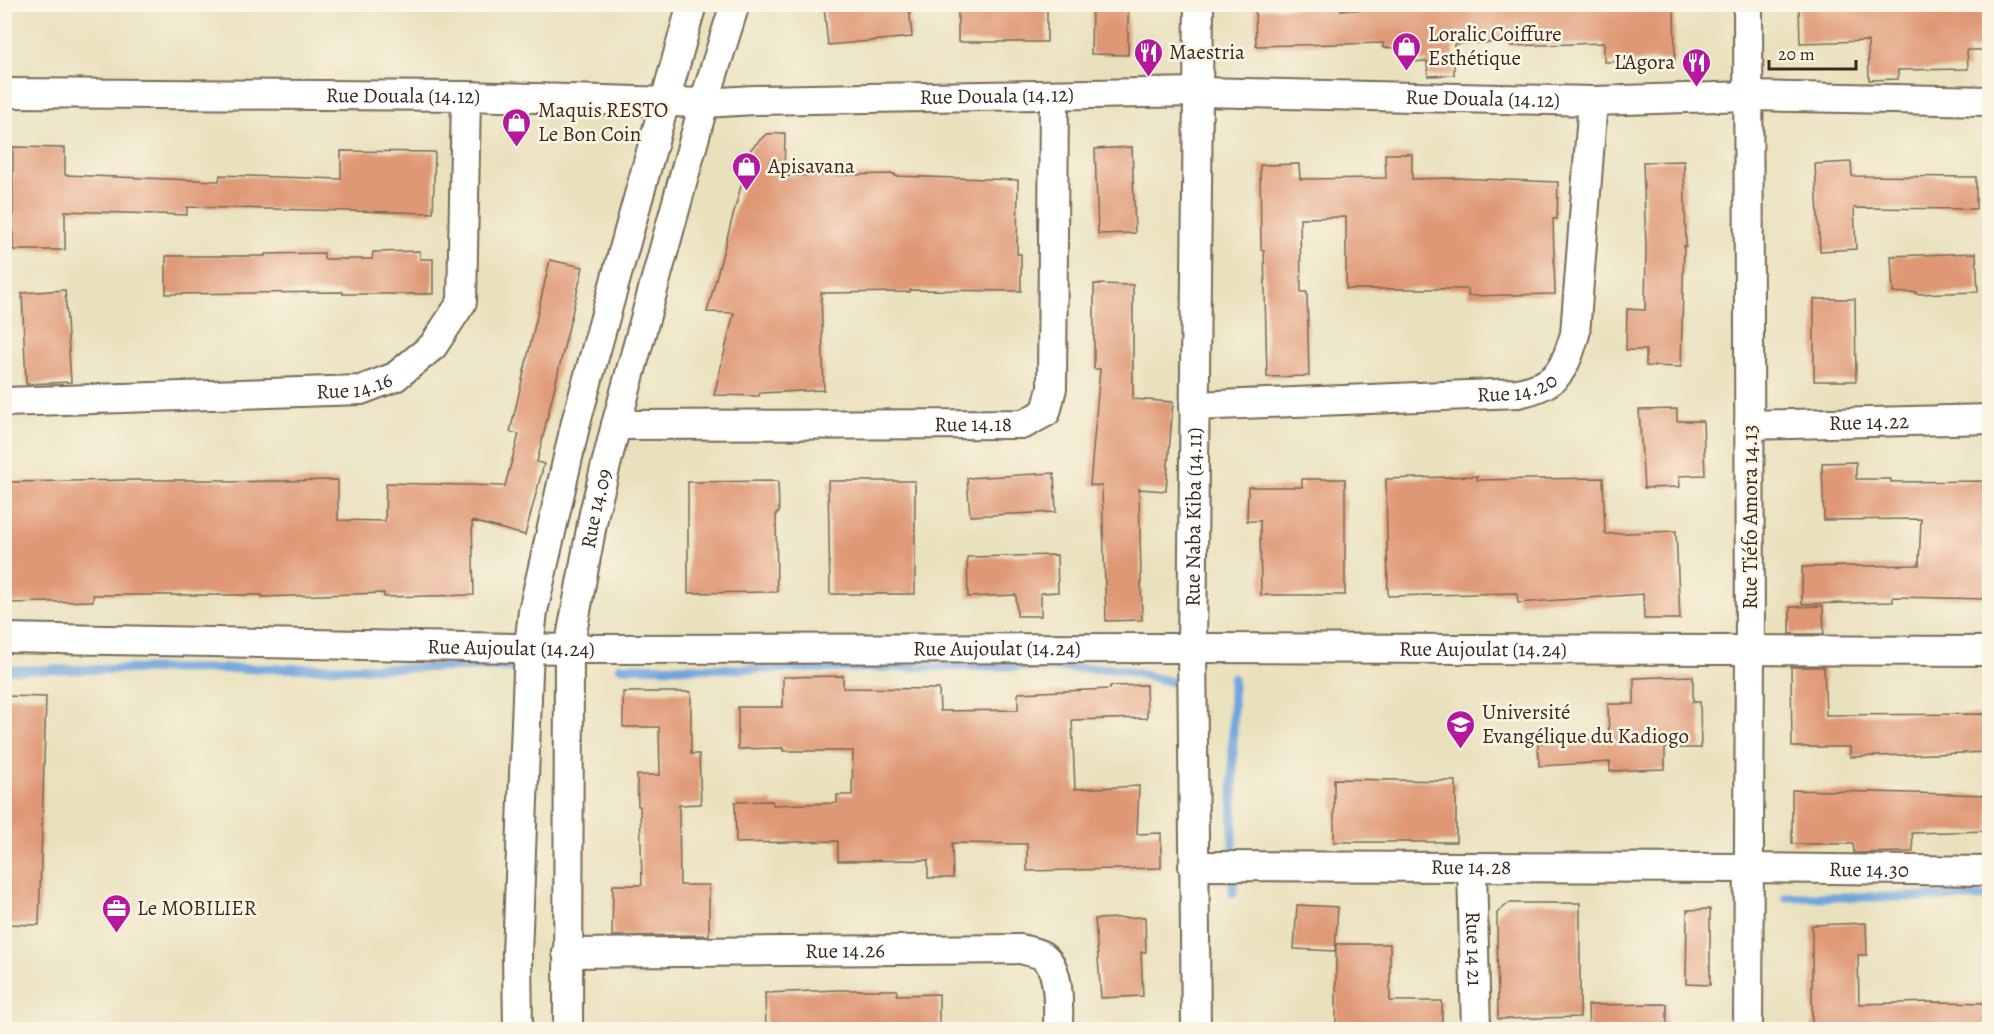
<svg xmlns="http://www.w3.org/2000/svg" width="1994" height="1034" viewBox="0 0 1994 1034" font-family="Alegreya,serif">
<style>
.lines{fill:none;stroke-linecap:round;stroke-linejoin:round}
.stream{stroke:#70a4dc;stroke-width:9}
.building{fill:#df9875}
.minor-casing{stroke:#786a56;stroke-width:32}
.minor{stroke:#fff;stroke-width:28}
.labels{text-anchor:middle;stroke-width:5;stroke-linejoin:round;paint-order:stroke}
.poi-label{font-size:21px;fill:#3b2a1e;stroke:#fcf5e5;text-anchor:start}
.street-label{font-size:21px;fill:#3b2a1e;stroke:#fcf5e5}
</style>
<rect width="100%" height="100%" fill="#fcf5e5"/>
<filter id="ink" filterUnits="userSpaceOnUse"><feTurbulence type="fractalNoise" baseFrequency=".0167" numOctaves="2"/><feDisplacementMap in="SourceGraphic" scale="12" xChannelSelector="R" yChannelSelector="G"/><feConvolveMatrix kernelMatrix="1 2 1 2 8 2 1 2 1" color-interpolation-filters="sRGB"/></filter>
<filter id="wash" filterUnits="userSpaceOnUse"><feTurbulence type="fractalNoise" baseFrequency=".008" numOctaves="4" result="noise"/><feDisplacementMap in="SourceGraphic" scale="24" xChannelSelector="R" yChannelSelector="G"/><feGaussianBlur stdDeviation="1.35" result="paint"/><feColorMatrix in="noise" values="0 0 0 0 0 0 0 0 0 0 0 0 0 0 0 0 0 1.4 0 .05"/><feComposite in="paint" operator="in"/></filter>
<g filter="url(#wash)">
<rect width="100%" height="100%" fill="#e9e1bd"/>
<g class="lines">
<path class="stream" d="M620,667L755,669L996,666L1119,669L1176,683
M4,670L523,667
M1233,678V893
M1786,897H1990"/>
</g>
<g id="blocks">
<path class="building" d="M839,4H909L912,37L828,45L824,7L839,6Z
M958,4H1047V42H958Z
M1092,4H1128V55L1091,54Z
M1619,4H1674L1675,60L1604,62V43L1510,46V42L1454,44V75L1428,76L1427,61L1409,62V47L1383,48V43L1256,46L1255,9L1341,7V10L1471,7V9Z
M1856,4L1989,5V50H1967L1968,69L1898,70V79L1869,80L1868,41L1800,43L1799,6Z
M785,133L784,176L895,174V176L1018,180L1017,254H1021V291L910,290V292L821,293L824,390L760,393L759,396L714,395L734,313L707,312L751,149L766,134Z
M13,147L65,148V175L219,181L220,175L341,179V151L435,152L433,213L187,207V215L65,211V250H13Z
M1132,147L1135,233L1098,234L1095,149Z
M1385,154H1412V179L1455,178L1558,182L1557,219H1553L1555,294L1468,296V289H1346V217L1300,218L1301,292H1307L1309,376L1267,377L1264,250H1261L1260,165L1299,164L1300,179L1386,178Z
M1684,161L1686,246H1684L1681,367L1646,366V350H1626L1627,309L1645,310L1646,247L1643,162Z
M1851,162L1852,176L1976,177V209L1854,208L1856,249L1820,251L1815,164Z
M420,251V259H433V294H343V292L166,294V256H265V254L324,253V259H372L373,252Z
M1976,253L1978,292L1916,294V292L1893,293L1891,256Z
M550,260L583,267L537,462L544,464L525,535L472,521L474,595L384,597V593L262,597V595H93V601L8,603L6,482L133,480H225V482L338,480V520L385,521L386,483L505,486L519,434L510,432Z
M1094,284L1133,285V399L1173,402L1166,491L1139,489L1142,620L1106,621L1102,486L1090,485L1100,369H1094Z
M65,290L71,382L26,384L22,293Z
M1814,299H1855L1856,381H1814Z
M1677,409V421H1703L1705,475L1679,476L1680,487L1644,488L1639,410Z
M1856,462V479H1891V482L1989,481V599L1893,597V602L1802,604V567L1919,565L1921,519L1824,520L1822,463Z
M1054,473L1056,512L970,516L967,478Z
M1477,476V480L1603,478L1605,534L1676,531L1680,619H1644L1643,594L1518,603L1517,593L1388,596L1386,479Z
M1302,479H1345V595H1261L1260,521H1247L1248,487H1302Z
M778,481L779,513H776L777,592L688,593V482Z
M828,481H915V594H830Z
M1057,555L1058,592L1041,593V616H1017L1016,595L968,597L967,557Z
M1823,606L1824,634H1790V607Z
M1791,667H1824L1826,715L1989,714V752L1850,757V747H1792Z
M843,676V688L939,689L940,711L1018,710V693L1110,689V686L1146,685L1147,718L1072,720L1075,789L1139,786L1137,834L1161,833V868L1027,871V844L952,843L953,878H928V860L838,861V841L736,843L735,802L772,801L773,805L837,803V795H852L853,751H783V748L738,749V707H783V677Z
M1693,676V702H1700L1701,748H1665V769L1610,771V762L1539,766L1538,743L1609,739L1608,704H1634V678Z
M623,692H691V754H699L701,804L679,805L680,885H709V935L612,936L613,885H642L640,806H638L637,775H660L659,727H623Z
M4,696L46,697L39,925L4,924Z
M1334,779L1456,781V842H1334Z
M1792,790L1989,795V831L1912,833L1913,852L1854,853L1853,844H1792Z
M1509,903H1580V1017L1498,1019L1497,913Z
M1297,905L1338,907L1335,951L1294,949Z
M1710,909V985L1686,984L1687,910Z
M1145,917L1146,952H1141L1143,996L1101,998L1095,919Z
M1866,923L1867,955H1858L1859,1004L1935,1002L1989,1003V1029H1812V925Z
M1336,944H1390V1001H1442V1029H1336Z
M838,990H897V995L939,994V1029H766L765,993Z
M1667,1004V1029H1589L1588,1005Z"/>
</g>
</g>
<g filter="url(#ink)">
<use href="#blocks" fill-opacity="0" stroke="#786a56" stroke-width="1.5"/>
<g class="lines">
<defs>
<g id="minor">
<path id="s1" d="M4,93L466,96L704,103L754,100L1199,92L1593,101L1748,96L1990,101"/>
<path id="s2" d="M4,402L361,390L395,377L433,346L462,302L466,96"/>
<path id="s3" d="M1194,406L1518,393C1558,385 1564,371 1575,334L1593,101"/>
<path id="s4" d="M616,425L1024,424L1046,412L1052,388L1054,95"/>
<path id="s5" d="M1749,425L1990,419"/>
<path id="s6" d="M4,638L569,649L1192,648L1990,651"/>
<path id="s7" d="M1193,866L1748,868L1990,871"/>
<path id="s8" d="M1472,868L1476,1030"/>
<path id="s9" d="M567,953L1021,949C1027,951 1034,952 1039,954C1062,964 1058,1008 1058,1030"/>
<path d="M518,1030L517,954L529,647L533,611L576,422L692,4"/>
<path id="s10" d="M568,1030L569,649L594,513L616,425L704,103L735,4"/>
<path id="s11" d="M1196,1030L1192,648L1199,4"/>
<path d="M1748,1030L1750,651L1748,4"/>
</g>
</defs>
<use href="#minor" class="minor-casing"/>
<use href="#minor" class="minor"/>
</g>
</g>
<defs>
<symbol id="shop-pin" viewBox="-11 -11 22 30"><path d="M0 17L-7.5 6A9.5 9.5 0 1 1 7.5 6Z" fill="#b5179e" stroke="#fcf5e5"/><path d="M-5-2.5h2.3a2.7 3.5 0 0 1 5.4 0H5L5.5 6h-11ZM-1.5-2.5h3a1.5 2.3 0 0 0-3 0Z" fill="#fff"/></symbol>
<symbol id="restaurant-pin" viewBox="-11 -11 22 30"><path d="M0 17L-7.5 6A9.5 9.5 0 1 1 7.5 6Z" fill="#b5179e" stroke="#fcf5e5"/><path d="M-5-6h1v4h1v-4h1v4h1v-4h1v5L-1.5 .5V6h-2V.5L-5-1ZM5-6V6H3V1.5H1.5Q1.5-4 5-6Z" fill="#fff"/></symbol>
<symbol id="university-pin" viewBox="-11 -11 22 30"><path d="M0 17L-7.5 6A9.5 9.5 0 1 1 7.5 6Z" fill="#b5179e" stroke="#fcf5e5"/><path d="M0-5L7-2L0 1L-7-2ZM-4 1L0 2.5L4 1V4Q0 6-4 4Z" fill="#fff"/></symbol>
<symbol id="office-pin" viewBox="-11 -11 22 30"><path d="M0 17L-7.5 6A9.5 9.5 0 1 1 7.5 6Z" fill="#b5179e" stroke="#fcf5e5"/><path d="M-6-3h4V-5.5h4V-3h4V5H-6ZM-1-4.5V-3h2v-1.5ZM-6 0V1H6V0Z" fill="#fff"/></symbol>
</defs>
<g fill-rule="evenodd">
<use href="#shop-pin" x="1390" y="30" width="33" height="45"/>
<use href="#restaurant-pin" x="1132" y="36" width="33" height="45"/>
<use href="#restaurant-pin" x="1680" y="46" width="33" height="45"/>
<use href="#shop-pin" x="500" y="106" width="33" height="45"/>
<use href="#shop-pin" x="730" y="150" width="33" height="45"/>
<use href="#university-pin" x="1444" y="708" width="33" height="45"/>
<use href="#office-pin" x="100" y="892" width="33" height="45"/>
</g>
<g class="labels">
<g class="poi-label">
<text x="1428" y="41">Loralic Coiffure<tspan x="1428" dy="24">Esthétique</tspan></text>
<text x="1169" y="59">Maestria</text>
<text x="1675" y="69" text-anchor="end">L'Agora</text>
<text x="538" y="117">Maquis RESTO<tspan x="538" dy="24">Le Bon Coin</tspan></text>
<text x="768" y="173">Apisavana</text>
<text x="1482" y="719">Université<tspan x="1482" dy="24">Evangélique du Kadiogo</tspan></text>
<text x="137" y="915">Le MOBILIER</text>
</g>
<g class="street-label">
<text dy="7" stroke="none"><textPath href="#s1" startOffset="399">Rue Douala (14.12)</textPath></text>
<text dy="7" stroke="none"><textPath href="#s1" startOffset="993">Rue Douala (14.12)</textPath></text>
<text dy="7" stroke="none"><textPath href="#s1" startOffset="1479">Rue Douala (14.12)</textPath></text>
<text dy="7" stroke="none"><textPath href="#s2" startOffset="351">Rue 14.16</textPath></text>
<text dy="7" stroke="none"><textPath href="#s3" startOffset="324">Rue 14.20</textPath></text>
<text dy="7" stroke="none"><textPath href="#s5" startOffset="120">Rue 14.22</textPath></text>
<text dy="7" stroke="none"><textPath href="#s4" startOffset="357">Rue 14.18</textPath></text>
<text dy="7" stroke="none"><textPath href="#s10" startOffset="524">Rue 14.09</textPath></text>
<text dy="7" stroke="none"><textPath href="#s11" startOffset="513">Rue Naba Kiba (14.11)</textPath></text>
<text transform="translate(1750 517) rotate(-90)" y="7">Rue Tiéfo Amora 14.13</text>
<text dy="7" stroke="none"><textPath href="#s6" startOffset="507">Rue Aujoulat (14.24)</textPath></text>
<text dy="7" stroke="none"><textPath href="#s6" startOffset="993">Rue Aujoulat (14.24)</textPath></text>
<text dy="7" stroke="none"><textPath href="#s6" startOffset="1479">Rue Aujoulat (14.24)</textPath></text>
<text dy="7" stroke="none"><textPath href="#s7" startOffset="278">Rue 14.28</textPath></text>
<text dy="7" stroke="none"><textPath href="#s7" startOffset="676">Rue 14.30</textPath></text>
<text dy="7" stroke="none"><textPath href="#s8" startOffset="81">Rue 14 21</textPath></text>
<text dy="7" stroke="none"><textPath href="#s9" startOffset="278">Rue 14.26</textPath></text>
</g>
</g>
<rect width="1994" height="1034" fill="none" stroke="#fcf5e5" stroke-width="24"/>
<path d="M1769 60v9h87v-9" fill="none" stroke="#3b2a1e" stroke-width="3"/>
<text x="1778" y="60" font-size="18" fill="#3b2a1e" stroke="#fcf5e5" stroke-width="4.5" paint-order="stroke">20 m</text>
</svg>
